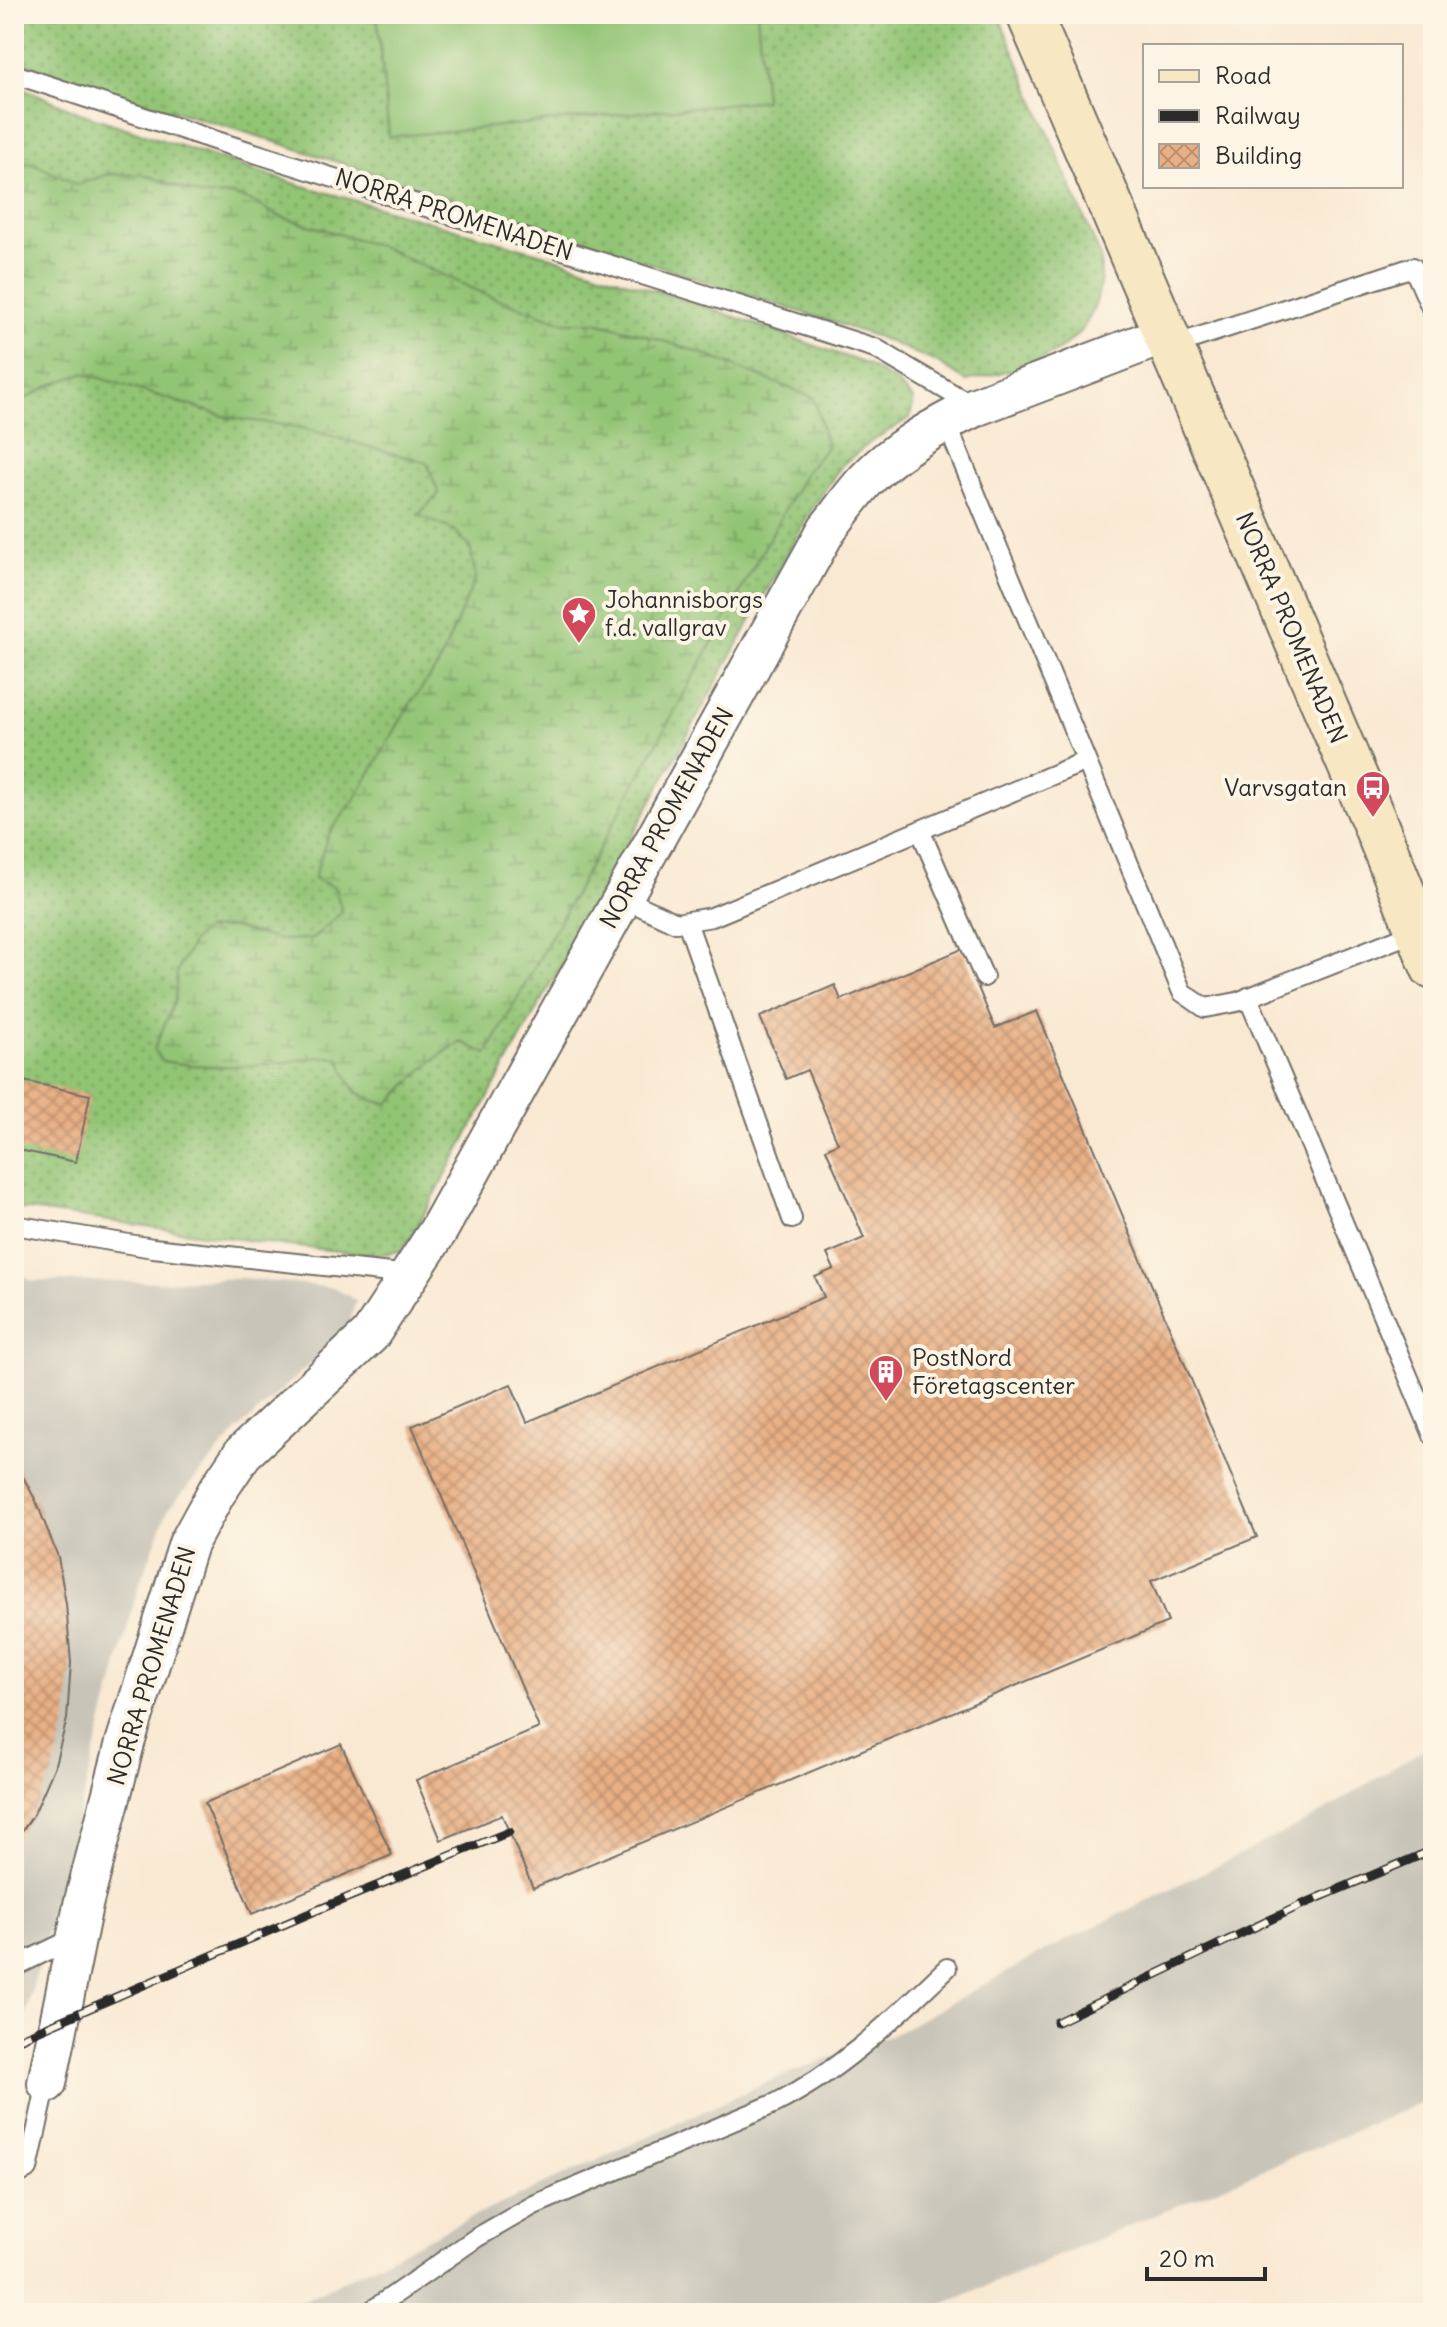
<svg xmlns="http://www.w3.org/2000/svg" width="1447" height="2327" viewBox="0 0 1447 2327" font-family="Delius,sans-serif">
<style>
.industrial{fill:#c8c4b8}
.grass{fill:url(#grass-dots);stroke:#5e7850;stroke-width:2}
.wetland{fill:url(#wetland-marsh);stroke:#5e7850;stroke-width:2}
.pitch{fill:#92c475;stroke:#5e7850;stroke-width:2}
.building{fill:url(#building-cross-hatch)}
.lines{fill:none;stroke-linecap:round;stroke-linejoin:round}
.lane-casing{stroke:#736e66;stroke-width:22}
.street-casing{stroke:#736e66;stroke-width:42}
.secondary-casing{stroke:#736e66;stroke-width:48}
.lane{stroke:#fff;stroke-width:18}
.street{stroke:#fff;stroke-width:38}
.secondary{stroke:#f7e8c3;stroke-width:44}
.rail-casing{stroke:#2b2b2b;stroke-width:9}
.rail{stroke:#fcf5e5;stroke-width:6;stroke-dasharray:18;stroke-linecap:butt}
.labels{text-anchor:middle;stroke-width:8;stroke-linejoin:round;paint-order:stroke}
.street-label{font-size:24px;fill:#2b2b2b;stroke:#fcf5e5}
.poi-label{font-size:24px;fill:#2b2b2b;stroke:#fcf5e5;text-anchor:start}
</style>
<defs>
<pattern id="grass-dots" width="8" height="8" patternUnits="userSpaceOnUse" patternTransform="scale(2)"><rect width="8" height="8" fill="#92c475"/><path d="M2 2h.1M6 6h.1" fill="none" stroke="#779f60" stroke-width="1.8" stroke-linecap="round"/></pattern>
<pattern id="wetland-marsh" width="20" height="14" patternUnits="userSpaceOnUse" patternTransform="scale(2)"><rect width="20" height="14" fill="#92c475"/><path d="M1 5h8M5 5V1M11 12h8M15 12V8" fill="none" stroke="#779f60"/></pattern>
<pattern id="building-cross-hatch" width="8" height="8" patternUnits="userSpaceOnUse" patternTransform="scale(2)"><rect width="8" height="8" fill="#e9b085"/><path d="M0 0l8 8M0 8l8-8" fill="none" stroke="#bd8f6d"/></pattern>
</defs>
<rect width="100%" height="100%" fill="#fcf5e5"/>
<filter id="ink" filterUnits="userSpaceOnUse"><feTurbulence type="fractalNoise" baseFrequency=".0125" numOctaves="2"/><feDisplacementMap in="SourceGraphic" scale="16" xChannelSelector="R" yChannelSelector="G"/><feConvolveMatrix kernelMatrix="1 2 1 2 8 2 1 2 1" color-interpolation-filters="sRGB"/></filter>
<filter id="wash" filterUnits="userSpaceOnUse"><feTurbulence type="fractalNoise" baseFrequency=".006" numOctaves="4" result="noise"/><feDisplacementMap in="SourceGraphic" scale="32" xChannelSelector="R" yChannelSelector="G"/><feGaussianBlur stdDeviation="1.8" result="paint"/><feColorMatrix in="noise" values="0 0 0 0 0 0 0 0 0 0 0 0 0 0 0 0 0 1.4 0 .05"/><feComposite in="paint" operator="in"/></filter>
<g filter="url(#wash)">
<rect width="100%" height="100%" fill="#f9e9d3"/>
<path class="industrial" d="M14,1269L32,1281L159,1282L240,1278L335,1288L356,1301L347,1330L238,1430L168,1509L138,1588L26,2013L14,2046Z
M1433,1738V2098L922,2313H278L451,2227L767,2082L898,2032L1043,1952L1311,1819L1424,1749Z"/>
<path class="grass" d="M14,14H377L389,137L765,100L757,14H998L1100,255C1109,346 1039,365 966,381L936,362L878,337L245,132L102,90L14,59Z
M14,84L80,113L293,183L546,255L735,317L866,364L896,382L914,400L910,418L872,441L842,465L813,507L412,1236L400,1251L377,1255L289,1246L14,1208Z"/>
<path class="wetland" d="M14,161L33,163L77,185L108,174L145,175L203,196L233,195L256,203L278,216L379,246L489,296L521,307L563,322H596L645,335L701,353L814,398L827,447L805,473L487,1054L462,1042C431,1057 412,1081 388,1104C356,1098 351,1089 340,1059C318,1053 303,1061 280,1063C242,1067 199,1068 162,1061L154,1049L175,1000L177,972L193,941L204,930L231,927L280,940L312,939L342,912L335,888L314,878L328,835L357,796L410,704L438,666L476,577L470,547L454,530L418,515L439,494L427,463L299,427L230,418L84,373L51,385L14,405Z"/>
<path class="pitch" d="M377,14H757L765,100L389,137Z"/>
<g id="blocks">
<path class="building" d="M962,949L995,1028L1037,1011L1257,1537L1151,1581L1168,1622L533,1888L502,1815L441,1840L416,1780L539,1728L412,1426L511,1384L527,1422L824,1297L815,1277L834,1269L827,1254L864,1238L826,1149L838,1143L807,1070L786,1079L760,1017L835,985L841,1000Z
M14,1079L90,1095L76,1162L14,1149Z
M14,1460L36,1501L58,1557L66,1604L71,1663L67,1719L54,1768L34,1814L14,1842Z
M341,1744L392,1855L252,1914L205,1803Z"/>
</g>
</g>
<g filter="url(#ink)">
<use href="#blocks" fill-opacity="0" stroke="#736e66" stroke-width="2"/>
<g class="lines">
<defs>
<path id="lane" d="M14,74L229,145L875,348L975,407
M1171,346L1413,267L1433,312
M946,422L1182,992L1205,1008L1237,1002L1417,931
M920,830L984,977
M623,898L676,923L712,917L1086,761
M687,922L792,1219
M1248,997L1433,1435
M14,1225L153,1248L410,1275
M14,1967L76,1937
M14,2176L28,2169L47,2083
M368,2313L476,2238L534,2205L776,2103C842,2070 893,2019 947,1968"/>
<path id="street" d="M47,2083L83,1905L125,1743L188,1544L216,1493L243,1453L370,1335L438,1231L827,529C840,513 852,495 866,480C895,449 936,426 975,407L1164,335"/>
<path id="secondary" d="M1029,14L1373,819L1433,967"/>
</defs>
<use href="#lane" class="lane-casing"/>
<use href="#street" class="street-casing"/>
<use href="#secondary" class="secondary-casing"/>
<use href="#lane" class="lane"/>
<use href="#street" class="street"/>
<use href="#secondary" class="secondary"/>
<defs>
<path id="rail" d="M1057,2022L1301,1905L1433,1850
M14,2041L315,1911L509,1832"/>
</defs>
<use href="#rail" class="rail-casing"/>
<use href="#rail" class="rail"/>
</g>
</g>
<defs>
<symbol id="sight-pin" viewBox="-11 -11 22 30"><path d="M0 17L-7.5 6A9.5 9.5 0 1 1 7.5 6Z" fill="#d1495b" stroke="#fcf5e5"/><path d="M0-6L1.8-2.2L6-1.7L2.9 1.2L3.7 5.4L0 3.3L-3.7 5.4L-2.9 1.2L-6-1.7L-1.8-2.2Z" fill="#fff"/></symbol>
<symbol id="bus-pin" viewBox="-11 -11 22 30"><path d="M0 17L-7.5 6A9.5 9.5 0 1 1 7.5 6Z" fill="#d1495b" stroke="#fcf5e5"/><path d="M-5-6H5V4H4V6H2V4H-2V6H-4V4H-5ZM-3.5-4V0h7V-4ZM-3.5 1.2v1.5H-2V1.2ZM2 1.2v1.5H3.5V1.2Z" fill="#fff"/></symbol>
<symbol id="building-pin" viewBox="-11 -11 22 30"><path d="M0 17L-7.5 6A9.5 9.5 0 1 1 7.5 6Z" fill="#d1495b" stroke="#fcf5e5"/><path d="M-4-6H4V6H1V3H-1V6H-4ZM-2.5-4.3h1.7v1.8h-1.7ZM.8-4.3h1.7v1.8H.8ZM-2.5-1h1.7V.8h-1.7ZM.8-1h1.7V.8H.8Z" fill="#fff"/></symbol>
</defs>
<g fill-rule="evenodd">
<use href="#sight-pin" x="559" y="594" width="40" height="54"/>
<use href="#bus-pin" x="1353" y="768" width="40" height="54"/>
<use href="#building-pin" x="866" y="1352" width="40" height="54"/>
</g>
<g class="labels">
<g class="street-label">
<text transform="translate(454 215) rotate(18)" y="8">NORRA PROMENADEN</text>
<text transform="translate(1291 628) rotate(67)" y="8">NORRA PROMENADEN</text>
<text transform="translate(667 818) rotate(-61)" y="8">NORRA PROMENADEN</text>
<text transform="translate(152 1666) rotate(-73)" y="8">NORRA PROMENADEN</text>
</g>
<g class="poi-label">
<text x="605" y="608">Johannisborgs<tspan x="605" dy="28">f.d. vallgrav</tspan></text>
<text x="1347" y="796" text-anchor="end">Varvsgatan</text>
<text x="912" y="1366">PostNord<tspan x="912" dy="28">Företagscenter</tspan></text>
</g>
</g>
<rect width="1447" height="2327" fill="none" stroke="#fcf5e5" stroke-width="48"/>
<rect x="1143" y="44" width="260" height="144" fill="#fcf5e5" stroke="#a8a49b" stroke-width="2"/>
<rect x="1159" y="70" width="40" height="12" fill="#f7e8c3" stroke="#a8a49b" stroke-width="2"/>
<text x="1215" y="84" font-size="24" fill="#2b2b2b">Road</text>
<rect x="1159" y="110" width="40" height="12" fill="#2b2b2b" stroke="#a8a49b" stroke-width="2"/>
<text x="1215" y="124" font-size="24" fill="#2b2b2b">Railway</text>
<rect x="1159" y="144" width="40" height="24" fill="url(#building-cross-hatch)" stroke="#a8a49b" stroke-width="2"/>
<text x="1215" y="164" font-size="24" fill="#2b2b2b">Building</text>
<path d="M1147 2267v12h118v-12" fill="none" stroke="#2b2b2b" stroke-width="4"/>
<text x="1159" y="2267" font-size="24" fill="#2b2b2b" stroke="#fcf5e5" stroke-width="6" paint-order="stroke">20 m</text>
</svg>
